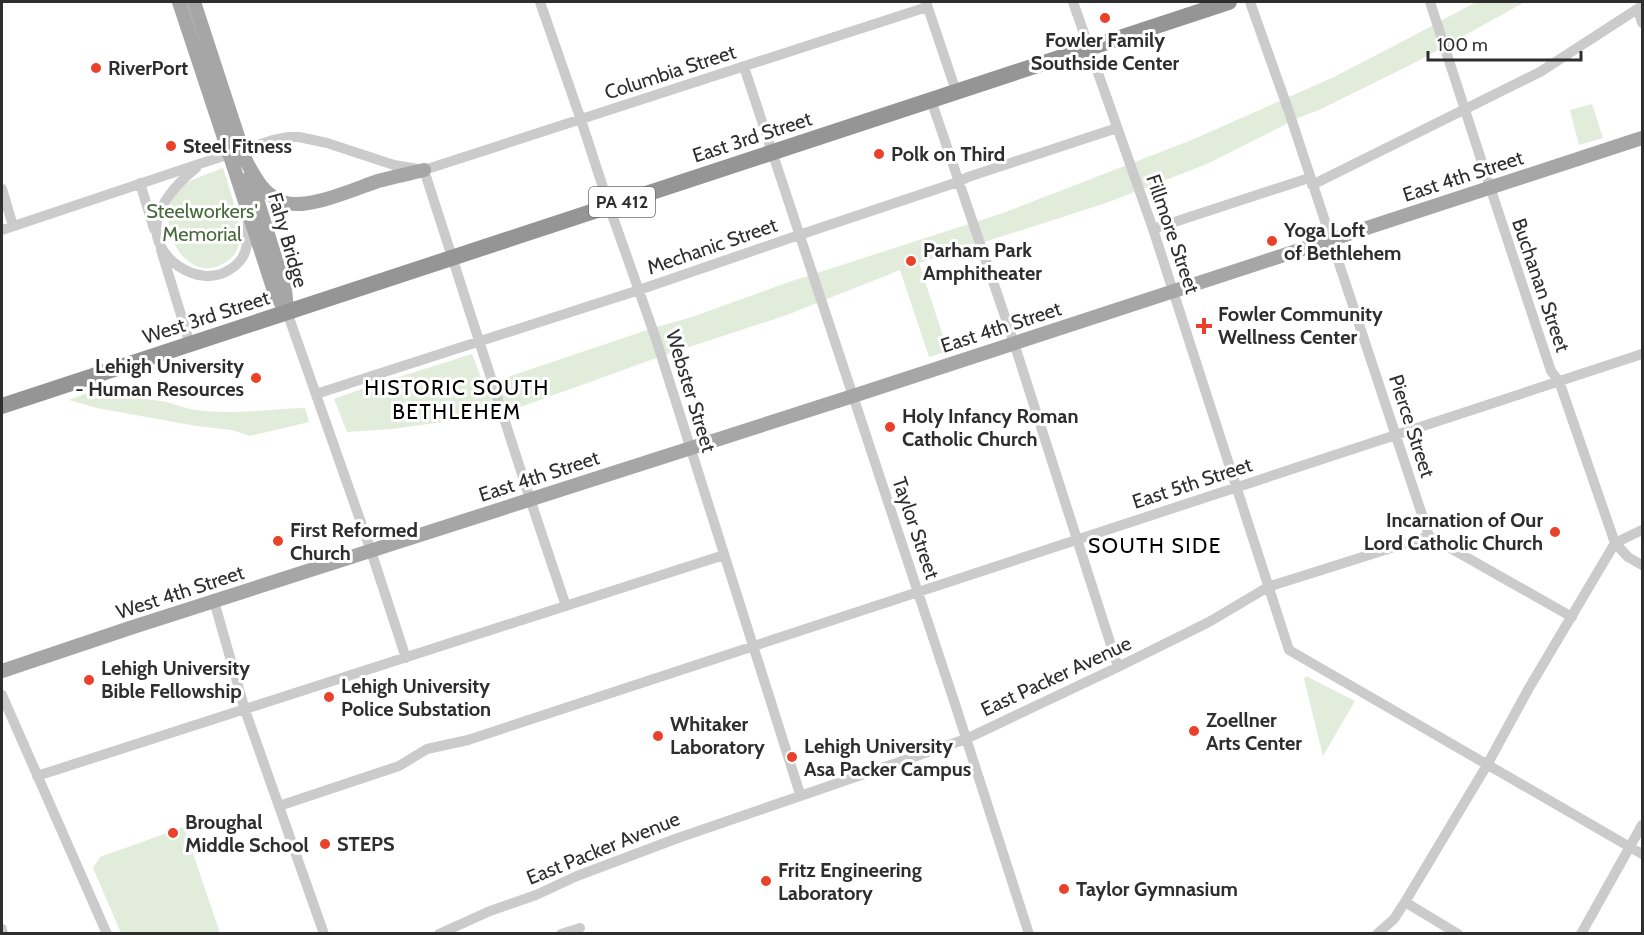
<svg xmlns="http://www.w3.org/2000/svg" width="1644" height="935" viewBox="0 0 1644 935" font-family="Cabin,sans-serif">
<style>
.green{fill:#e1ecdb}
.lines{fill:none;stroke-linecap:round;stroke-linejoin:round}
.minor{stroke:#cbcbcb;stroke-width:10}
.major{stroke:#a6a6a6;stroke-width:14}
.highway{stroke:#959595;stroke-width:16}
.major-bridge{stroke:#a6a6a6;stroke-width:14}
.poi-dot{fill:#ea412b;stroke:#fff;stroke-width:2}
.labels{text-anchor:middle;stroke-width:6;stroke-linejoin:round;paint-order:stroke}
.shield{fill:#fff;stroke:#6d6d6d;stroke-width:1.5}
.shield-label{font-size:18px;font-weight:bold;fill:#2e2e2e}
.poi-label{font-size:20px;font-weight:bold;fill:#2e2e2e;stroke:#fff;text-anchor:start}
.street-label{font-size:20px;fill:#2e2e2e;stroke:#fff}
.park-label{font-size:20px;fill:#476a3a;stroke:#fff}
.neighbourhood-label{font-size:21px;letter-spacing:1.5px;fill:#000;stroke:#fff}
</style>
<rect width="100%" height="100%" fill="#fff"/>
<path class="green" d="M1476,2H1525L1416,62L1319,110L1298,118L1207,164L1106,203L919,263L948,351L929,357L900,270L787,315L662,356L501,414L392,429L347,432L334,399L373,385L472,354L484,385L653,328L692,317L789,282L1003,213L1194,139L1334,77L1409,38Z
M1592,104L1603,138L1579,145L1570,110Z
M223,168C228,184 242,224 240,239C239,249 234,257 226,262C184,291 145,212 185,184C196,177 211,173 223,168Z
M116,382C129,400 140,398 161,401C173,403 185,409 197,410C230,415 271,409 305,408L309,422L250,436L232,430L196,426L97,408L69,400Z
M1306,676L1355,701L1323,756L1304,679Z
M184,827L220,933H121L93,868L100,857Z"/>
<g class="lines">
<path class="minor" d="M540,2L581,120L609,206L656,339L800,794
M926,2L956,91
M1073,2L1153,229L1289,650L1642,854
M1250,2L1288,109L1429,536L1572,617
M1430,2L1490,187L1551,371L1559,381L1615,543L1628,557L1642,565
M1638,9L1642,23
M744,67L956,707L1029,934
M931,100L1014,343L1118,667
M197,167C181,180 161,200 157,222C150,256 198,290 229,270C234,267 239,263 242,258C250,246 247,231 248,217
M424,170L530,499L566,606
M140,183L154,229
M1312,185L1540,72L1642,6
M2,189L13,226
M1153,229L1309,178
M2,230L202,163L273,140L289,137H299L327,143L394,165L424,170L927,7
M161,250L190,344
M287,312L371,551L406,658
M316,394L639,290L799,235L958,182L968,177L1117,128
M214,601L245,710L324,934
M2,695L107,934
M37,776L724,555
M279,806L399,766L427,749L468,740L1642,354
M1405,902L1458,934
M2,929L3,934
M439,934L490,911L536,895L577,876L678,838L966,739L1118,667L1209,622L1268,587L1429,536
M561,934L580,928
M1377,934L1394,919L1405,902L1487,765L1529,688L1615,543L1642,530
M1581,934L1642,825"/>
<path class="major" d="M246,161C255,178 264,195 283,202C306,211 354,189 378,181C393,177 408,174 424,170
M233,165L275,294L287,312
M250,176L285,289L287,310
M2,671L133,627L853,396L1642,138"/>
<path class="highway" d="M2,406L1229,2"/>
<path class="major-bridge" d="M179,2L233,165
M194,2L246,161"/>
</g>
<g class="poi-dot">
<circle cx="1105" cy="18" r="6"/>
<circle cx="96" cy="68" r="6"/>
<circle cx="171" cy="146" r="6"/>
<circle cx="879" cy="154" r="6"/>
<circle cx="1272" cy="241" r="6"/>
<circle cx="911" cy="261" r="6"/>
<path d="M1201 317h6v6h6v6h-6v6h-6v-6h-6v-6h6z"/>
<circle cx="256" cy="378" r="6"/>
<circle cx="890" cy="427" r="6"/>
<circle cx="1555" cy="532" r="6"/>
<circle cx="278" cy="541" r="6"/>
<circle cx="89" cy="680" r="6"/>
<circle cx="329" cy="697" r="6"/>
<circle cx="1194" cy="731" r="6"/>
<circle cx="658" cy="736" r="6"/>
<circle cx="792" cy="757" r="6"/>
<circle cx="173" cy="833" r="6"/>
<circle cx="325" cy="844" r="6"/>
<circle cx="766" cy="881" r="6"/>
<circle cx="1064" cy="889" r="6"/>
</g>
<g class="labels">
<rect class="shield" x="589" y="187" width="66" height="30" rx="4.5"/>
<g class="shield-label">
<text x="622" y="208">PA 412</text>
</g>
<g class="poi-label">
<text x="1105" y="47" text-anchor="middle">Fowler Family<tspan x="1105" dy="23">Southside Center</tspan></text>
<text x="108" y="75">RiverPort</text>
<text x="183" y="153">Steel Fitness</text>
<text x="891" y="161">Polk on Third</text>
<text x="1284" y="237">Yoga Loft<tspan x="1284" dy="23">of Bethlehem</tspan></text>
<text x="923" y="257">Parham Park<tspan x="923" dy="23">Amphitheater</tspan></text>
<text x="1218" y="321">Fowler Community<tspan x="1218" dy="23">Wellness Center</tspan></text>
<text x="244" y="373" text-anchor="end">Lehigh University<tspan x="244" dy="23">- Human Resources</tspan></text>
<text x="902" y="423">Holy Infancy Roman<tspan x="902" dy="23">Catholic Church</tspan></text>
<text x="1543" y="527" text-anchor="end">Incarnation of Our<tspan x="1543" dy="23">Lord Catholic Church</tspan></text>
<text x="290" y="537">First Reformed<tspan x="290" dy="23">Church</tspan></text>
<text x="101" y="675">Lehigh University<tspan x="101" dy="23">Bible Fellowship</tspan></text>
<text x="341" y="693">Lehigh University<tspan x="341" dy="23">Police Substation</tspan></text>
<text x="1206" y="727">Zoellner<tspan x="1206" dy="23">Arts Center</tspan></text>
<text x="670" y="731">Whitaker<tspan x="670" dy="23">Laboratory</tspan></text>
<text x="804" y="753">Lehigh University<tspan x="804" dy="23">Asa Packer Campus</tspan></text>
<text x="185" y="829">Broughal<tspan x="185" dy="23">Middle School</tspan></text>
<text x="337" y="851">STEPS</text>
<text x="778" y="877">Fritz Engineering<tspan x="778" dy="23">Laboratory</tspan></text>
<text x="1076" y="896">Taylor Gymnasium</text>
</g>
<g class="street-label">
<text transform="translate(670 72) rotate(-18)" y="7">Columbia Street</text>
<text transform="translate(752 137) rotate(-18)" y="7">East 3rd Street</text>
<text transform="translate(1463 176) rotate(-18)" y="7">East 4th Street</text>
<text transform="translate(1173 234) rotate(71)" y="7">Fillmore Street</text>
<text transform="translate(288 240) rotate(74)" y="7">Fahy Bridge</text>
<text transform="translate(712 246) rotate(-19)" y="7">Mechanic Street</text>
<text transform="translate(1541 285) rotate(71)" y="7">Buchanan Street</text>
<text transform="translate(206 317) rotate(-18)" y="7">West 3rd Street</text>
<text transform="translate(1001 327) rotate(-18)" y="7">East 4th Street</text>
<text transform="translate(691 391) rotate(73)" y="7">Webster Street</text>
<text transform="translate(1412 426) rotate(72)" y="7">Pierce Street</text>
<text transform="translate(539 476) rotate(-18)" y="7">East 4th Street</text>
<text transform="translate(1192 483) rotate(-18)" y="7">East 5th Street</text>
<text transform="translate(916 528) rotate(71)" y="7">Taylor Street</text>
<text transform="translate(180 592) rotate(-18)" y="7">West 4th Street</text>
<text transform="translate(1056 676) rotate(-25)" y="7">East Packer Avenue</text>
<text transform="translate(603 848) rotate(-22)" y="7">East Packer Avenue</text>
</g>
<g class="park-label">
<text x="202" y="218">Steelworkers'<tspan x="202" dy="23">Memorial</tspan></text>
</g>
<g class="neighbourhood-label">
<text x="457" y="395">HISTORIC SOUTH<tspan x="457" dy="24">BETHLEHEM</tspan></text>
<text x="1155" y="553">SOUTH SIDE</text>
</g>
</g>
<rect width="1644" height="935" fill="none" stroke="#2e2e2e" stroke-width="6"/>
<path d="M1428 51v9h153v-9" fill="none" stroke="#2e2e2e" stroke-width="3"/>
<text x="1437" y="51" font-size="18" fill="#2e2e2e" stroke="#ffffff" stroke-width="4.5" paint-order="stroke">100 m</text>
</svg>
